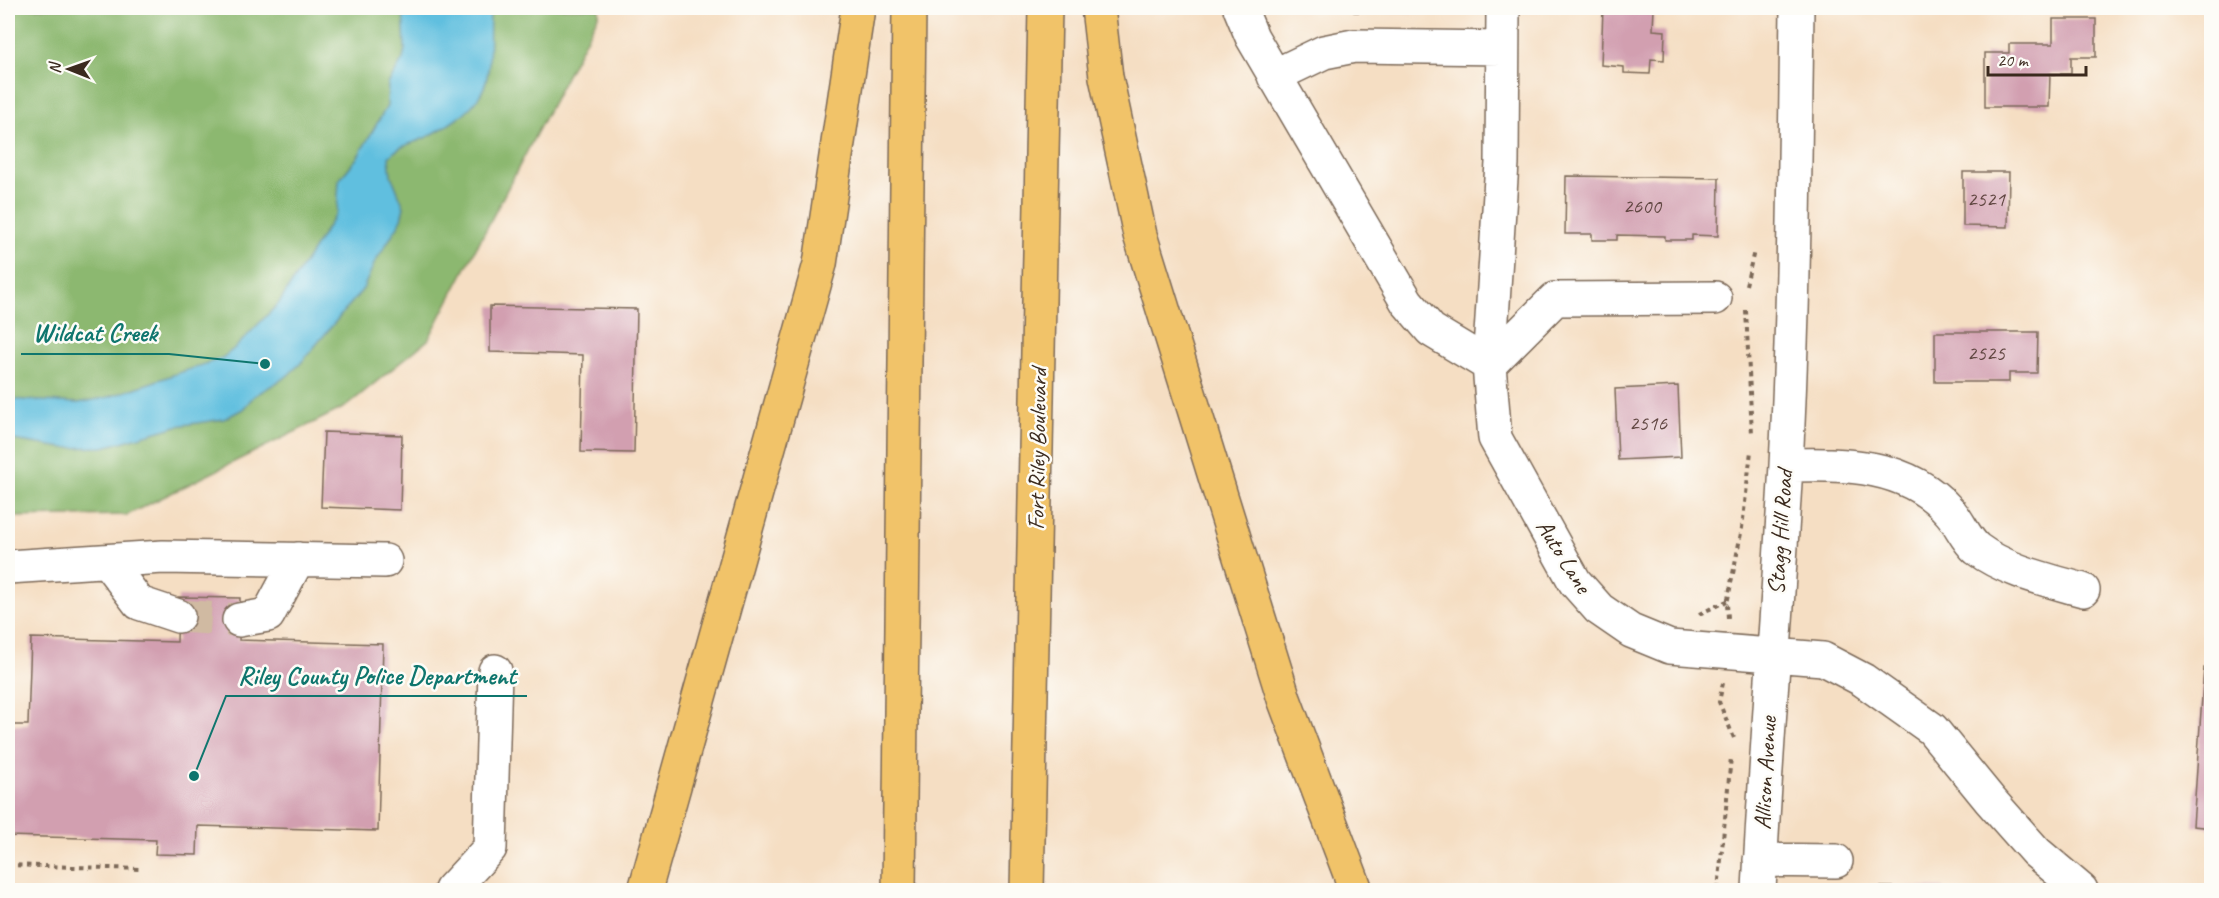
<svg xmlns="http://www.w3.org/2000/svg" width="2219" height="898" viewBox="0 0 2219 898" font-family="Caveat,sans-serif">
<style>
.forest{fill:#8cb86f;stroke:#647146;stroke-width:1.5}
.water{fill:#61bfdf;stroke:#4e747e;stroke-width:1.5}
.building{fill:#d29fb0}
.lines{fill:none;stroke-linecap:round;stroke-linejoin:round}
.minor-tunnel{stroke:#d0baa2;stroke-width:33;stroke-dasharray:33 16;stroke-linecap:butt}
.minor-casing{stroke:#7c6958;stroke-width:36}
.highway-casing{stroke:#7c6958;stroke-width:36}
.path{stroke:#7c6958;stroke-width:4;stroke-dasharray:4.5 4.5;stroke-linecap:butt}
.minor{stroke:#fff;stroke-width:33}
.highway{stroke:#f1c369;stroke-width:33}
.labels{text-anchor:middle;stroke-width:5;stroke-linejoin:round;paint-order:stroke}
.number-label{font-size:21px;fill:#614742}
.street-label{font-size:24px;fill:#3b2a1e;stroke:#fdfcf7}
.leader{fill:none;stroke:#0f766e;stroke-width:2}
.callout-dot{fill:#0f766e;stroke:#fdfcf7;stroke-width:2}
.callout-label{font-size:26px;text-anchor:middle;font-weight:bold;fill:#0f766e;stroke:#fdfcf7;stroke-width:5;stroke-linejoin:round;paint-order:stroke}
</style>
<rect width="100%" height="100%" fill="#fdfcf7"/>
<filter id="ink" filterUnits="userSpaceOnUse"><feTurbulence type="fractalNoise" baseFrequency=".0167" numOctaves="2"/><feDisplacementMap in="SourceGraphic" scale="12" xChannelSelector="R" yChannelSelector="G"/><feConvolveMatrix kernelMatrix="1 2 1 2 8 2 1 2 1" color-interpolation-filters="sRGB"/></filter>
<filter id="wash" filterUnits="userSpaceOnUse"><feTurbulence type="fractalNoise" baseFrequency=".008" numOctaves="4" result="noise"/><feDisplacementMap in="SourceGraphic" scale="24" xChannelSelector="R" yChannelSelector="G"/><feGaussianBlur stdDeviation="1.35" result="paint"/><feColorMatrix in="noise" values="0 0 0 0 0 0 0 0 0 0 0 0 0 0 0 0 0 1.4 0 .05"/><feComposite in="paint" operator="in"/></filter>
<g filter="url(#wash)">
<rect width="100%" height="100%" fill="#f5dec3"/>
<path class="forest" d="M8,8H599V14L428,340L345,407L127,515L8,517Z"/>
<path class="water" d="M403,8H490C488,79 499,98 429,136C414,144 400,144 389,157L391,175L404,207L400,223L375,262L363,289L300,364L286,377L254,396L243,409L224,419L177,426L104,447L63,448L8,439V399L78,403L109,397L222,358L236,347L279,303L337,212L339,180L357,158L387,106L388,84L403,59L405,49Z"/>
<g id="blocks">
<path class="building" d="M1354,8H1463V13L1354,12Z
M1603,8H1654L1653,30L1665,31L1664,60L1651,59L1650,74L1624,73V67L1601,65Z
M2053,19H2096V57H2071V74H2050L2049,107H1985V53H2009V44H2053Z
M1963,172H2009L2008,227L1963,226Z
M1566,176L1719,178L1718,236L1692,235V240H1665V236L1617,235V240H1592V234H1565Z
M490,306L637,309L634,453L581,452L583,355L490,352Z
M1935,332H2038L2037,373H2009V382H1935Z
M1678,386L1681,457L1618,460L1615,389Z
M324,432L402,435L400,510L321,507Z
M178,597L240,598L239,640L383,644L378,831L198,826L197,855L155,854L156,840L8,836V725H28L31,638L177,642Z
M2204,668L2212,669V828L2193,826Z
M1881,887L1943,888V890H1881Z"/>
</g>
</g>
<g filter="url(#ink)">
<use href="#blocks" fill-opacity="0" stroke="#7c6958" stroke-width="1.5"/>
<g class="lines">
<path class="minor-tunnel" d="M178,616L239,620"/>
<defs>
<path id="minor" d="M1240,8L1252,37L1407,302L1431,330L1489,365
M1503,8L1502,163L1489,365L1495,438L1575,582L1599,609L1631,631L1670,647L1823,659L1863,680L1932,729L1990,800L2036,852L2081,890
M1274,76L1324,52L1354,46L1502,48
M1489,365L1555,299L1715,298
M1786,465C1846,464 1907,463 1950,512C1960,523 1966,540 1977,549C2006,571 2048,580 2083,590
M107,561L139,603L178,616
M8,567L163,557L385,561
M239,620L268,615L298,559
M1760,860L1836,861
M451,890L490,848L495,671
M1759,890C1766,749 1778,607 1786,465C1794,313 1795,160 1797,8"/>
<path id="highway" d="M1098,8L1106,77L1140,235L1284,699L1356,890
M645,890L820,264L858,8
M899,890L909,8
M1027,890L1045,8"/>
</defs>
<use href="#minor" class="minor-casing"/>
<use href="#highway" class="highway-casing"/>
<path class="path" d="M1746,285L1754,251
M1746,310L1752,434
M1699,614L1727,601
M1728,618L1727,604L1742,528L1751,451
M1723,683L1719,702L1734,738
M8,865L142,869
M1718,890L1731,757"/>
<use href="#minor" class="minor"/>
<use href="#highway" class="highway"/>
</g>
</g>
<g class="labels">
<g class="number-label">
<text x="1986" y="206">2521</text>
<text x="1642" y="213">2600</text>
<text x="1986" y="360">2525</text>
<text x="1648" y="430">2516</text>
</g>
<g class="street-label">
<text transform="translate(1037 449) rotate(-89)" y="8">Fort Riley Boulevard</text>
<text transform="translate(1780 532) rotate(-86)" y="8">Stagg Hill Road</text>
<text transform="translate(1564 556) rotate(58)" y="8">Auto Lane</text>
<text transform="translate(1765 773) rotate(-87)" y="8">Allison Avenue</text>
</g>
</g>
<path class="leader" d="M265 364L169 354H21M194 776L226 696H527"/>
<g class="callout-dot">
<circle cx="265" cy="364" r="6"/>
<circle cx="194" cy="776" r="6"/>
</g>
<g class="callout-label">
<text x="95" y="341">Wildcat Creek</text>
<text x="377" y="684">Riley County Police Department</text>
</g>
<rect width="2219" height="898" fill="none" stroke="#fdfcf7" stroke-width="30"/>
<g transform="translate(69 69) rotate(271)" stroke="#fdfcf7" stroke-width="4.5" paint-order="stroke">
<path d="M0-4.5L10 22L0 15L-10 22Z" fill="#3b2a1e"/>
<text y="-9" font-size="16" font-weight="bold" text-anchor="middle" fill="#3b2a1e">N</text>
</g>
<path d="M1988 66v9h98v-9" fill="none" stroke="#3b2a1e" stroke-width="3"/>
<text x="1997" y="66" font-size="18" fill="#3b2a1e" stroke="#fdfcf7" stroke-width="4.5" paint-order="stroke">20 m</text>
</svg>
